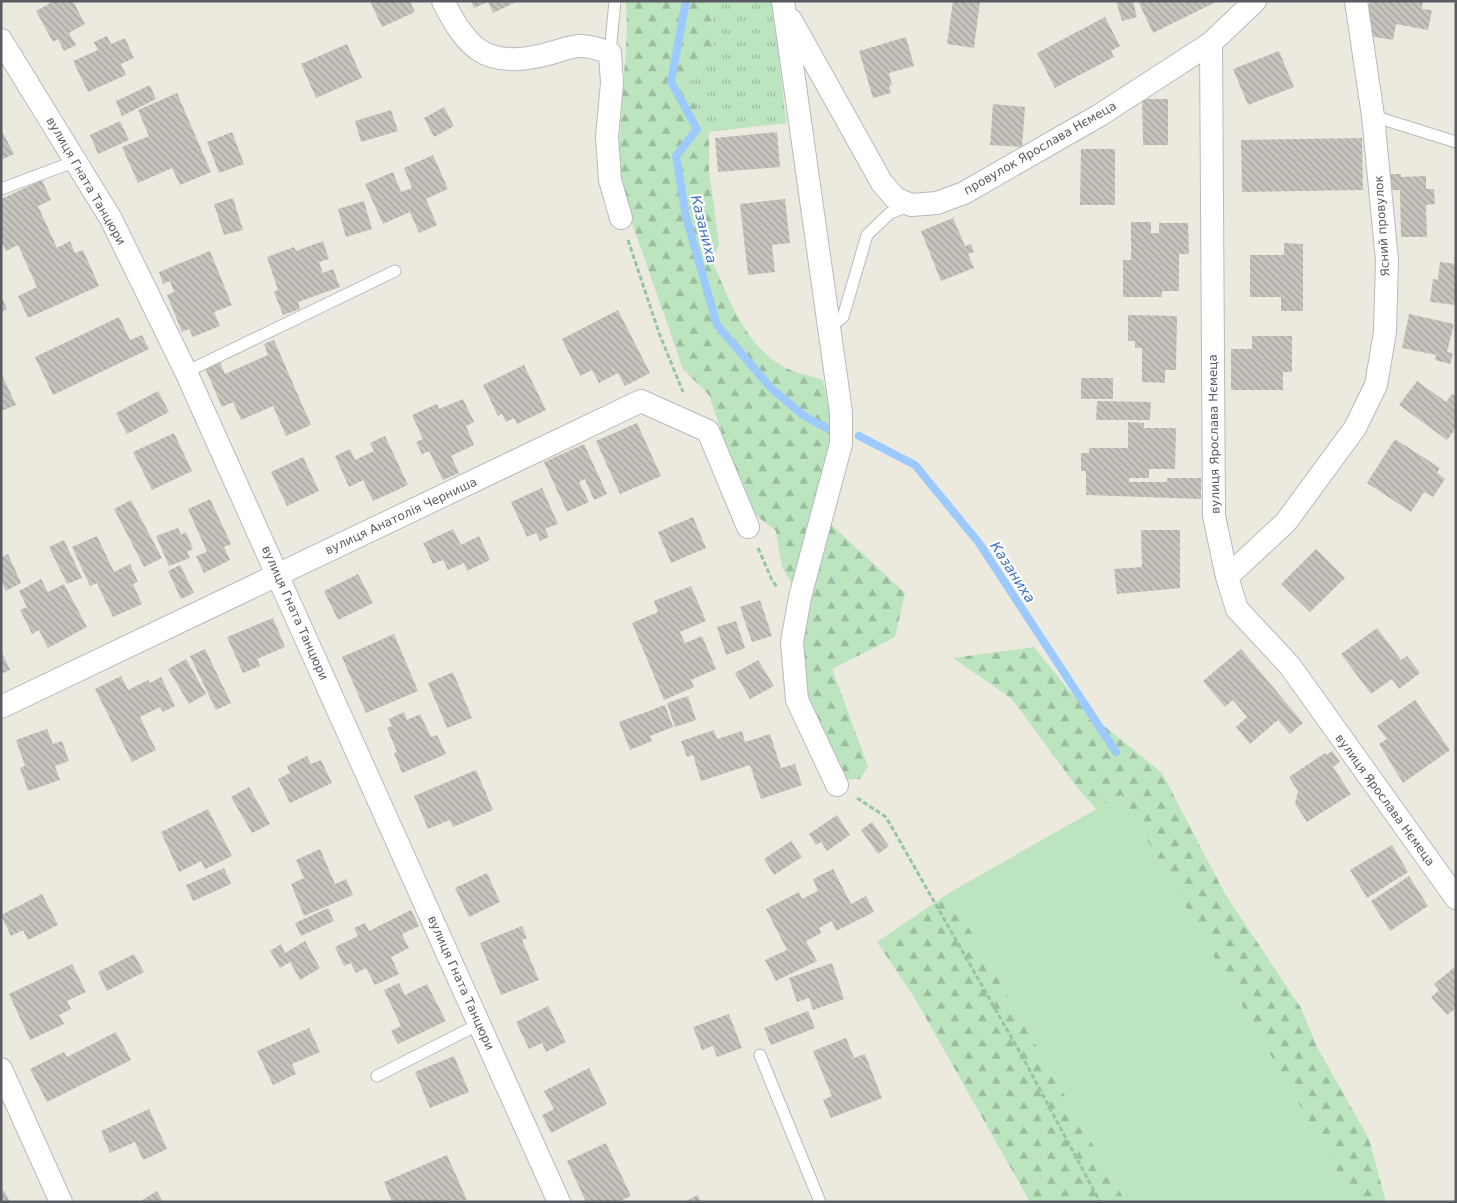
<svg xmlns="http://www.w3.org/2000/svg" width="1457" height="1203" viewBox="0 0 1457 1203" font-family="'DejaVu Sans',sans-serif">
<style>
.grass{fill:url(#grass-tufts)}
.forest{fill:url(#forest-firs)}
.garden{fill:#bbe4bf}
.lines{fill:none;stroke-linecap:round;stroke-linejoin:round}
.stream{stroke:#9ccaff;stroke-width:8}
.building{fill:url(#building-back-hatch)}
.lane-casing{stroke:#b7b9bf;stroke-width:13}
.street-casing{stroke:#b7b9bf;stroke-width:24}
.path{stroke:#94c5a7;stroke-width:3;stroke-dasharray:5 2.5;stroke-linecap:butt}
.lane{stroke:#fff;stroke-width:11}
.street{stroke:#fff;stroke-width:22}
.labels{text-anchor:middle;stroke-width:4.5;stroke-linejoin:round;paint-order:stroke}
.street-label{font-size:12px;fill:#585b61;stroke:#fff}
.water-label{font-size:14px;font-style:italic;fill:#3f72c1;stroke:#fff}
</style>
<defs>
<pattern id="grass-tufts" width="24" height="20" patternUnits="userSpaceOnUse" patternTransform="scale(1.25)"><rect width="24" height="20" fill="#bbe4bf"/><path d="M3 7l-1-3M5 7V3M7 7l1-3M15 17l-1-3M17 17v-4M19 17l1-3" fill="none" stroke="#9bbc9f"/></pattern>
<pattern id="forest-firs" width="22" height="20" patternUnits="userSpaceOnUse" patternTransform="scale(1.25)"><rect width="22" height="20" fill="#bbe4bf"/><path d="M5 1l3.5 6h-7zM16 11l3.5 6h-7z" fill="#9bbc9f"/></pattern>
<pattern id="building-back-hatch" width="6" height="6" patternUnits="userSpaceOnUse" patternTransform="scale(1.25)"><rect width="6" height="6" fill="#c6c4bc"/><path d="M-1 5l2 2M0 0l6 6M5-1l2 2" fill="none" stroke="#a4a29c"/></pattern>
</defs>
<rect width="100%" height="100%" fill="#eceadf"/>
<path class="grass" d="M711,1H773L786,123L709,132L693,101L690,75L714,49Z"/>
<path class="forest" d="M626,1H711L714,49L690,75L693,101L709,132V170L719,244L712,261C730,300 745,347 786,368C797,373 811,376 823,380L829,409L832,451L822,516L905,593L895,637L832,669L868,766L860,779L840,780L797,700L800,597L782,567L776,531L748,509L709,395L683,369L617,180L627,31Z
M1034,647L1086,711L1162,773L1225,894L1301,1008L1317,1047L1369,1139L1386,1202H1355L1121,795L1096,809L1076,786L1012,699L953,658Z
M949,893L1126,1202H1030L914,997L877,942Z"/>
<path class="garden" d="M1121,795L1355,1202H1126L949,893Z"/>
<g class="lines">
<path class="stream" d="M686,1L671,82L697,129L676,156L686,217L717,325L771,388L804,416L827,428
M859,436L915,465L979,543L1116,752"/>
</g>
<path class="building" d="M54,1H73L85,24L69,33L76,45L64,51L58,39L53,42L36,11Z
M370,1H410L415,12L382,27Z
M471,1H513L514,3L493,13L488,2L474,8Z
M953,1H980L974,48L947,44Z
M1116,1H1133L1137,17L1122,21Z
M1138,1H1218L1153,33Z
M1370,1H1423L1422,9L1432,10L1428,30L1396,24L1393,40L1369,36L1366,21Z
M1105,17L1120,46L1111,51L1114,57L1055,88L1037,53Z
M107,36L111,44L125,38L134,58L121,64L126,75L88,92L73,61L98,50L94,42Z
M906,37L914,66L889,73L892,85L889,86L891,93L873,98L859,51Z
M347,44L362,78L316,98L301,64Z
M1279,51L1294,87L1248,105L1233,69Z
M150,85L156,99L122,116L116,101Z
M177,93L211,172L180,185L172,168L138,183L122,147L149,136L138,110Z
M1142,99H1168V145H1143Z
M993,104L1025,107L1022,147L990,145Z
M444,107L454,126L434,137L424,118Z
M391,110L398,131L361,142L355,121Z
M120,121L129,140L98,154L90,135Z
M1,129L14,154L1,160Z
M232,132L244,164L219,173L207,142Z
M777,132L780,167L718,172L715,138Z
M1362,138L1363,190L1242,192L1241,140Z
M1081,149H1115V205H1080Z
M433,155L448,189L426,199L437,225L419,233L410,212L383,224L365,184L393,172L401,192L412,188L404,168Z
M1388,174H1401V177L1426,176V189H1434L1435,204L1426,205L1427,237H1401L1400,190H1389Z
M42,180L51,200L38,206L57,248L70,241L75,253L83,250L99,286L28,318L18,296L37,287L18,245L6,251L1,241V199Z
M233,198L243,230L224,235L214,204Z
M785,199L790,243L772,245L775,272L748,275L740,204Z
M364,201L372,229L346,237L338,209Z
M953,218L965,246L971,244L974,252L968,254L974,268L941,281L921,231Z
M1131,222H1151V233H1159V223H1188L1189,254H1179V291H1162V297H1123V260H1131Z
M323,241L329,259L319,262L323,273L333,269L340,287L298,302L300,309L283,315L274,292L278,290L267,257L294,247L296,251Z
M1284,243L1303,244V311H1281V297H1250V255H1284Z
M210,251L232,305L214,312L220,326L193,337L189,329L182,332L167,295L174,292L170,281L163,284L159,272Z
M1440,262L1456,264V305L1430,302L1433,279L1438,280Z
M1,296L7,309L1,312Z
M618,310L650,373L625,386L618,373L599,383L592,370L580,376L562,339Z
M1409,314L1454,324L1447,352L1453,353L1450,364L1435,360L1436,355L1402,348Z
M1128,315L1177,316L1176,370H1165V383L1142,382V348H1135V341H1128Z
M119,317L130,340L142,335L149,349L53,395L35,357Z
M1252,336H1292V372H1283V390H1231V349H1252Z
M274,340L311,425L286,436L273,406L241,420L233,402L222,407L205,368L220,362L225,374L268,355L264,344Z
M524,365L546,410L517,424L514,418L506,422L502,414L498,416L483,385Z
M1,373L16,405L1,411Z
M1081,378H1113V399H1081Z
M1417,381L1446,402L1452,394L1456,397V428L1447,440L1399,405Z
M158,391L169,412L127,434L116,413Z
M463,399L474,422L466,426L474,445L451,456L459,473L443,480L429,451L422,454L416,442L423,439L412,415L437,404L439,409Z
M1097,401L1151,402L1150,420H1096Z
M1128,422L1144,423V428H1176L1175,469H1149V478H1129V482H1167V478H1201V499L1086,495V471H1081V453H1089V448H1128Z
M637,423L661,476L620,494L596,441Z
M174,433L192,471L152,490L133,452Z
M385,436L408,485L373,501L363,480L349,487L335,456L350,449L355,460L374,451L370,443Z
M1395,439L1440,468L1437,473L1445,479L1433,497L1424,492L1411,512L1367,483Z
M584,444L607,494L594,500L585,479L579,482L589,502L567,512L544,462Z
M303,457L319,491L287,506L271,472Z
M542,488L558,524L545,529L549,537L540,541L536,533L527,537L511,502Z
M210,499L231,544L224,547L230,560L204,573L196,556L207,552L188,509Z
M131,500L162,558L144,567L114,509Z
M693,517L706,548L671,563L658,532Z
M178,528L181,535L186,532L193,549L187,552L190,558L169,566L156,536Z
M453,529L461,545L479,536L490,560L467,571L464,563L448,570L443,560L433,564L423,543Z
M1141,530H1180V588L1117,594L1114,569L1142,567Z
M97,536L114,572L130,564L138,582L133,584L142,604L113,617L97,583L90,586L72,547Z
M64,540L82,578L67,584L49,547Z
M1316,549L1345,578L1310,612L1281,584Z
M8,554L21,583L6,591L1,581V557Z
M180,565L194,593L181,599L168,571Z
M358,574L373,603L338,620L324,591Z
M41,579L48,592L64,584L87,627L48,648L39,630L32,634L20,610L27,607L19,591Z
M691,586L706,621L680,632L685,643L702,636L716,669L691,680L694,687L664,700L632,623L658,612L654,601Z
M760,600L772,636L752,642L740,607Z
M273,618L285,647L257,659L260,666L243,673L227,637Z
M736,621L745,648L726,655L717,627Z
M1377,628L1401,660L1407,656L1420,673L1399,689L1392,679L1371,694L1341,654Z
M394,634L418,691L366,713L342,657Z
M205,649L231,703L216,710L190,656Z
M1241,649L1303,723L1290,734L1278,720L1250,744L1236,727L1247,717L1233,700L1225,707L1203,681Z
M1,651L10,670L1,674Z
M186,659L206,694L189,704L168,669Z
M758,660L774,686L750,699L735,673Z
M453,672L472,718L447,728L428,683Z
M121,676L128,690L148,680L150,683L161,677L175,706L163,712L160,707L140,717L156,750L132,762L95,689Z
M688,696L696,720L675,727L667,703Z
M1415,700L1450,750L1403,783L1379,744L1387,739L1377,726Z
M665,705L673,727L650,736L652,741L630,750L619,722Z
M404,712L407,720L420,714L431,737L437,735L446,754L402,773L394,753L397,752L387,728L392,726L389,719Z
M47,729L53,744L62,741L69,761L55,766L60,780L28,791L20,768L25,766L16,740Z
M714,730L717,739L742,731L745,742L770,734L781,768L795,764L802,785L761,799L750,765L701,781L693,755L687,757L681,741Z
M1332,751L1340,762L1333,767L1351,794L1307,822L1295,804L1298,791L1289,777L1325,753L1326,755Z
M307,756L311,764L321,760L332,783L290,803L278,779L290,773L287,766Z
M476,770L493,810L453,827L450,820L428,829L414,796Z
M249,787L270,824L252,833L231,797Z
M208,809L232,856L205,869L201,861L179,872L161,832Z
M837,815L850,835L827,851L821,842L816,845L809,834Z
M872,822L889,846L878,854L861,830Z
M791,841L802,857L774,875L764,859Z
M1392,845L1408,872L1367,898L1350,870Z
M320,849L335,884L346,879L353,895L304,916L291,884L304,878L296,860Z
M224,868L231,884L193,901L186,885Z
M833,869L851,904L866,896L874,912L836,931L832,921L819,928L821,933L806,941L817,961L776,981L765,960L787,950L766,909L799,892L802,899L818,891L813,879Z
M487,873L500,902L469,917L455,888Z
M1409,876L1428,906L1390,931L1371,901Z
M42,894L58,925L28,940L23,930L11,936L1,915Z
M328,908L334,921L301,936L295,923Z
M411,910L419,926L402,934L409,948L391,957L399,974L375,985L366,968L356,973L351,963L344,966L335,947L358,936L354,928L365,923L369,931Z
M522,926L527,938L522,940L539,980L501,995L480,943Z
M305,941L320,968L300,980L290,962L280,968L270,951L281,944L285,953Z
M134,954L144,972L107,991L98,972Z
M832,963L844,999L813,1010L809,998L797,1002L789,978Z
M72,964L86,992L67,1001L71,1009L59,1015L64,1024L30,1040L9,994Z
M1456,966V1008L1447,1015L1431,997L1439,990L1434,984Z
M399,983L405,995L427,984L446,1021L398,1044L391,1031L401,1026L384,990Z
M548,1006L566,1042L546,1052L542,1043L529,1049L516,1022Z
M808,1011L815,1028L771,1045L764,1028Z
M729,1014L742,1048L717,1057L713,1046L702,1050L693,1027Z
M309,1028L320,1052L292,1064L296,1074L273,1085L257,1051Z
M116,1032L131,1060L47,1102L30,1069L64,1052L67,1057Z
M846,1038L854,1058L865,1054L882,1098L831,1118L823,1100L832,1096L813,1051Z
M454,1056L469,1092L430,1108L415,1072Z
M589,1068L607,1104L551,1133L542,1115L554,1109L544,1091Z
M149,1109L167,1149L143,1160L135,1142L110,1153L101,1131Z
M606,1143L631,1196L618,1202H586L567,1161Z
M447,1155L467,1200L392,1202L384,1182Z
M3,1189L10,1202H1Z
M157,1191L163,1202H139Z
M698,1195L701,1202H684Z"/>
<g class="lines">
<defs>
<path id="lane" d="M610,53L615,1
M1373,116L1456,142
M1,189L76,161
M829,328L843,317L867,235L890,213L909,206
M186,372L395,271
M760,1055L820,1202
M377,1076L479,1024"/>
<path id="street" d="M443,1C466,47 485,68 539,56C573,49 573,39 610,53L612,83L607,137L610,180L621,218
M783,1L841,412V444L800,597L792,642L797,700L837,785
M791,20L882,183L895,198L911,205L937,203L964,193L1100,115L1211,43L1255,1
M1,40L111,219L186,372L559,1202
M1211,43L1214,516L1227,577L1237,609L1290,666L1456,898
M1227,577L1286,522L1355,428L1376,385L1385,332L1387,260L1373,116L1356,1
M1,707L641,401L708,431L748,527
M1,1069L61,1202"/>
</defs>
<use href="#lane" class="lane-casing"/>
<use href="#street" class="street-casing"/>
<path class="path" d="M628,240L659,333L683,392
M758,548L772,580L777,587
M857,798L886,817L1022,1056L1100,1202"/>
<use href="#lane" class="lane"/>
<use href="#street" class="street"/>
</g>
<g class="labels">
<g class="street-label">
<text transform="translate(1040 148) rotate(-30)" y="4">провулок Ярослава Нємеца</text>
<text transform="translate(86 181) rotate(60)" y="4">вулиця Гната Танцюри</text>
<text transform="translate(1382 226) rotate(-94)" y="4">Ясний провулок</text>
<text transform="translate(1214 434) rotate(-91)" y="4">вулиця Ярослава Нємеца</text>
<text transform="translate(401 516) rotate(-25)" y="4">вулиця Анатолія Черниша</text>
<text transform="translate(295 613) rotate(66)" y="4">вулиця Гната Танцюри</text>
<text transform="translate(1385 800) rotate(54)" y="4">вулиця Ярослава Нємеца</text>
<text transform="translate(461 983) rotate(66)" y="4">вулиця Гната Танцюри</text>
</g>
<g class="water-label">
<text transform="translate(704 229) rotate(76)" y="5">Казаниха</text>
<text transform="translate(1013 572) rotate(57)" y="5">Казаниха</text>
</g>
</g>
<rect width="1457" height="1203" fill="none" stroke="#585b61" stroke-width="5"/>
</svg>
